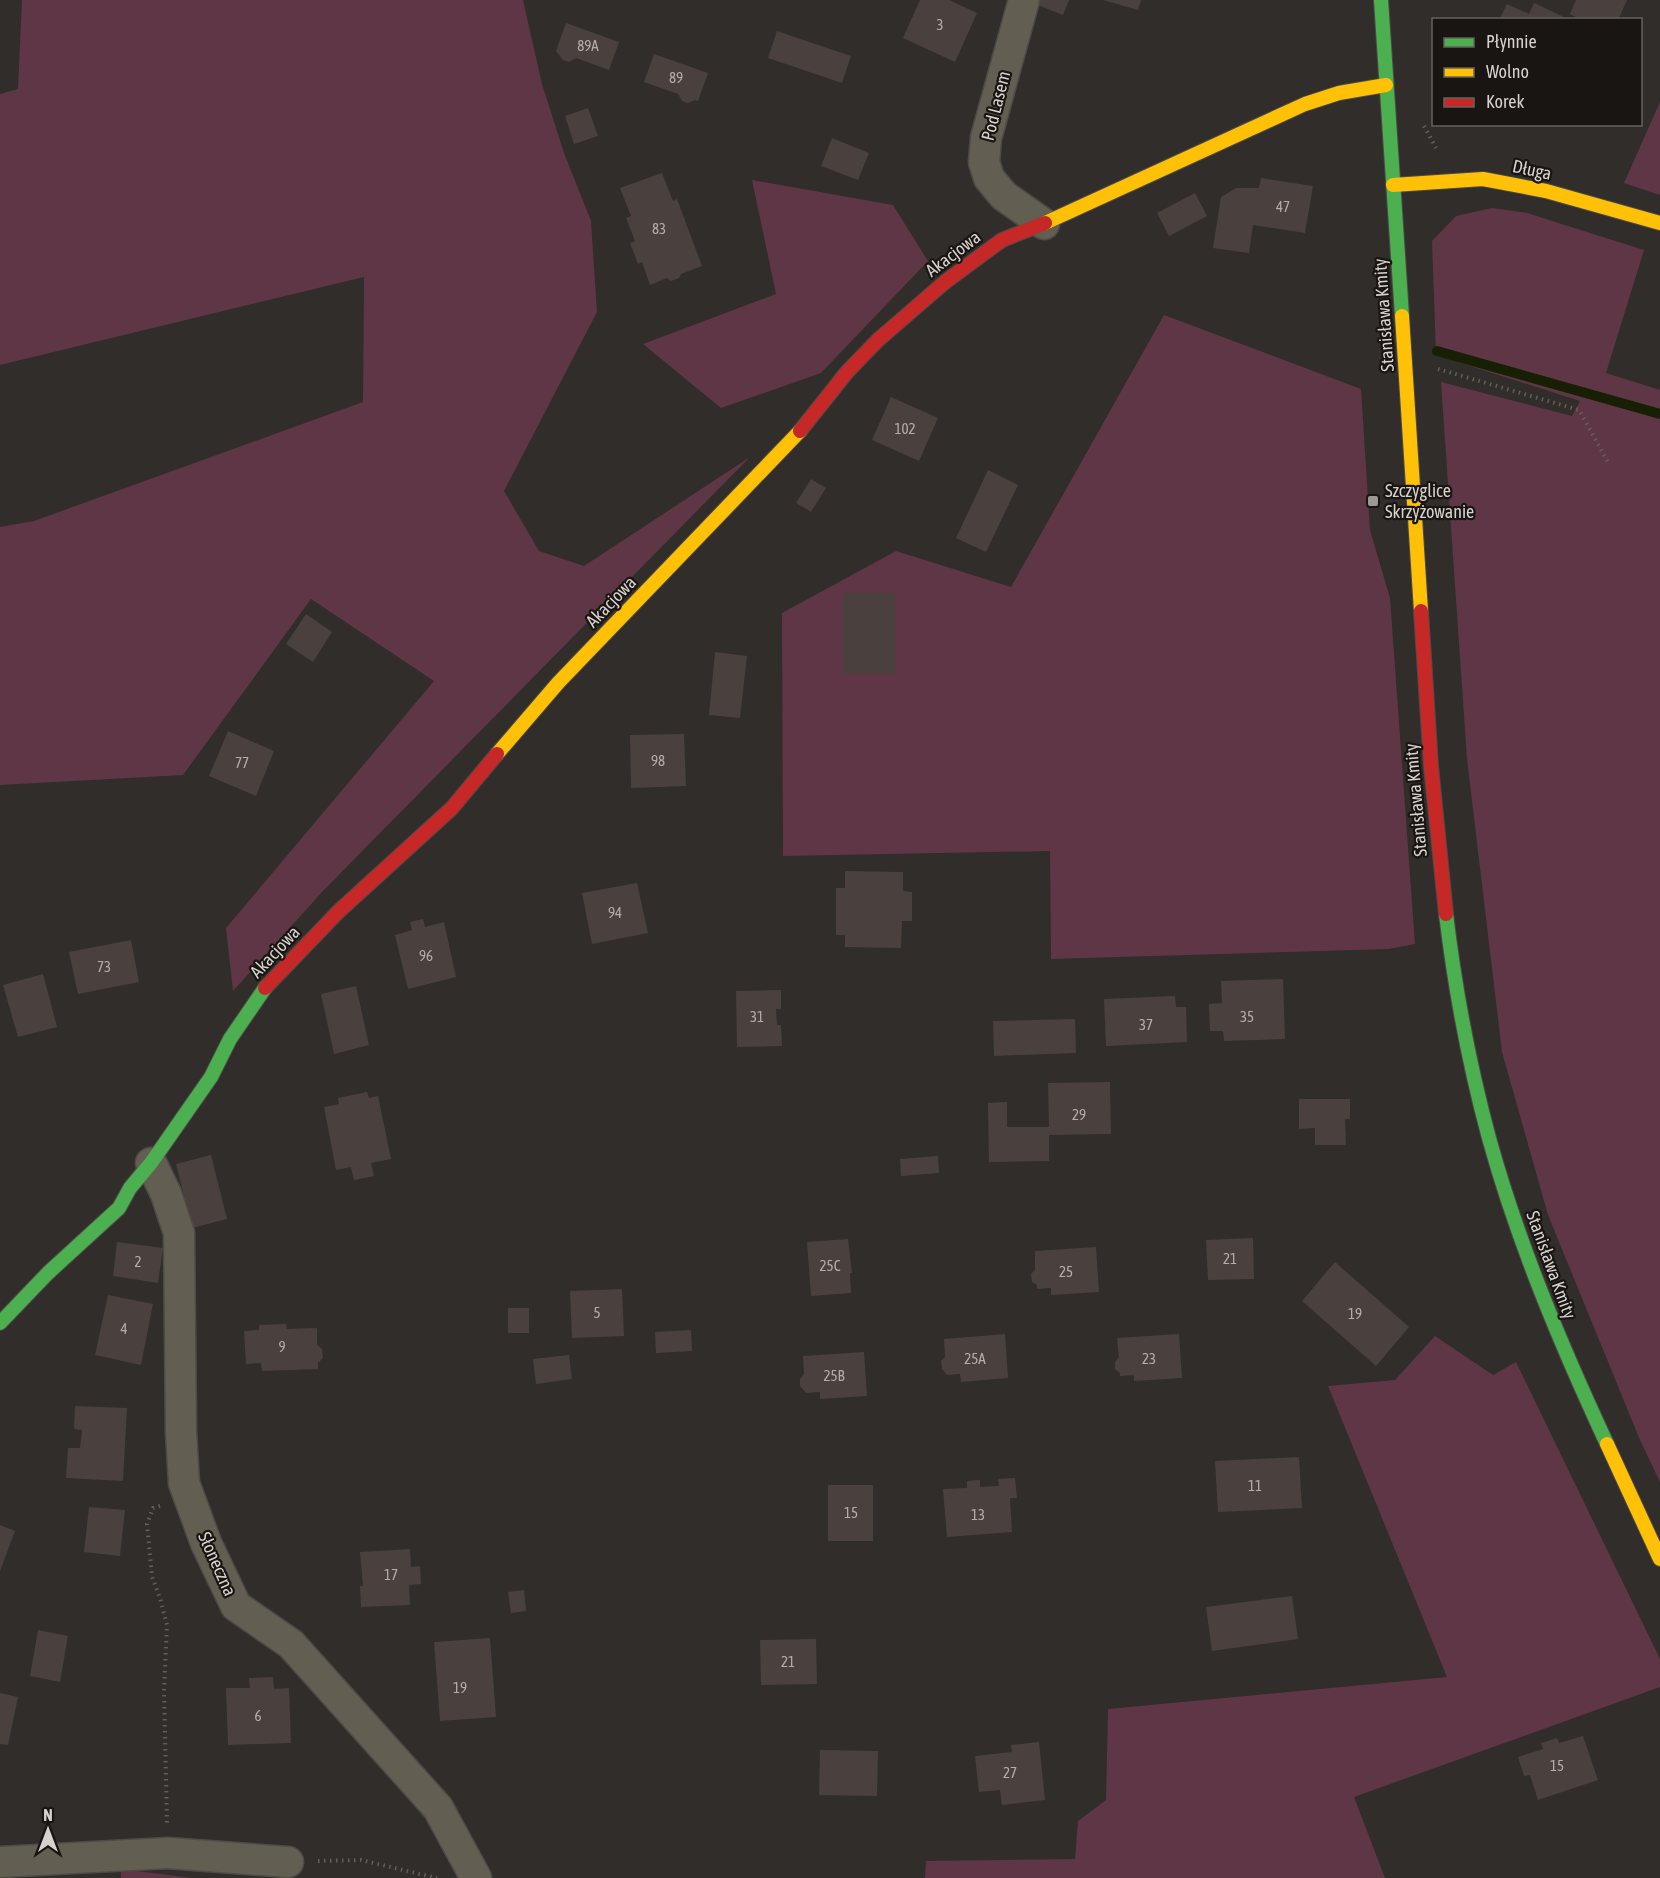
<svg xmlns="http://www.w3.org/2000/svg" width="1660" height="1878" viewBox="0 0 1660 1878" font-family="'Asap Condensed',sans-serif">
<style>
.green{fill:#5f3646}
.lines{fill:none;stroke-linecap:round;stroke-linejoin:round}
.stream{stroke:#172004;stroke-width:10}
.building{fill:#4a413e}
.street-casing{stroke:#4d4b48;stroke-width:33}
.fast-casing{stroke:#4d4b48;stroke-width:16}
.slow-casing{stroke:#4d4b48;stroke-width:16}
.jam-casing{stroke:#4d4b48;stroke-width:16}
.path{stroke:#636058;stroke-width:4;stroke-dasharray:1.5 4.5;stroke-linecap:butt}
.street{stroke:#625e52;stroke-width:30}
.fast{stroke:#4caf50;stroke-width:14}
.slow{stroke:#ffc107;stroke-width:14}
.jam{stroke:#c62828;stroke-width:14}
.poi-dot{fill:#9d9894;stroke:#191512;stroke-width:2}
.labels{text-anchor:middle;stroke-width:4.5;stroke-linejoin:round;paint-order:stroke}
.number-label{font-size:15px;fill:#b4aea9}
.street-label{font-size:18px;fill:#d7d2cd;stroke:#191512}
.poi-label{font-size:18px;fill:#d7d2cd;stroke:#191512;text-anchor:start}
</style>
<rect width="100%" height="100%" fill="#302d2a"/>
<path class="green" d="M22,0H523L542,84L564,153L591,221L597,312L504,491L539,551L584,566L750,457L322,892L233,991L226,928L434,681L311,599L183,775L0,785V527L34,521L363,402L364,277L0,365V94L18,89Z
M1660,102V195L1624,183Z
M752,180L893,205L928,261L821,373L721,408L643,344L776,294Z
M1492,208L1527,213L1644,250L1606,373L1660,390V1482L1640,1440L1548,1215L1502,1052L1467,759L1441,382L1572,416L1580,401L1436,355L1432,241L1456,216Z
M1164,315L1361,389L1370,530L1390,598L1415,944L1389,949L1051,959L1050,851L783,856L782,613L896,551L1011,587Z
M1435,1336L1493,1375L1516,1362L1660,1659V1687L1354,1797L1385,1878H925L926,1861L1075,1859L1078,1821L1106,1800L1108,1709L1447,1677L1328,1386L1395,1380Z
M121,1869L192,1878H121Z"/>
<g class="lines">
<path class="stream" d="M1437,351L1660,414"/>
</g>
<path class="building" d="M920,0H949L977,13L955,62L903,38Z
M1040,0H1069L1063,15L1038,5Z
M1103,0H1141L1138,10Z
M1576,0H1627L1618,20H1582L1570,14Z
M1534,3L1564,17L1562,20H1499L1507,4L1529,14Z
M566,23L619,42L609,70L576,58L569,62L563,60L556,51Z
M777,31L851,56L842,83L768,58Z
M654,54L708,73L698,101L695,100L688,103L682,101L678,94L644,82Z
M588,108L598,136L574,144L565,116Z
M832,138L869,153L858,180L821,166Z
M662,173L673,201L677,199L702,266L681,274L679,278L671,281L667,278L650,285L642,262L638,264L630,243L635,241L626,218L631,216L620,188Z
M1261,178L1313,186L1305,233L1253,225L1249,253L1213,248L1221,197L1236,188H1259Z
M1195,193L1207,216L1169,236L1157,213Z
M891,397L938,418L919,461L872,440Z
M988,470L1018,485L986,552L956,538Z
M811,479L826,488L811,512L796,503Z
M843,593H895V674H843Z
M306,614L332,632L313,662L286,644Z
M715,652L747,656L740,718L709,715Z
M228,731L274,751L256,796L209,776Z
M684,734L686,786L631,788L630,735Z
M845,871L903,872V891L912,892V921H902L901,948L845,947V935H836V888H845Z
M637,883L648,933L592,944L582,893Z
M423,919L425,927L444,922L456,977L408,989L395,935L412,930L410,922Z
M131,940L139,982L78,994L69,952Z
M43,974L57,1027L18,1037L3,985Z
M1283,979L1285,1039L1224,1041L1223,1031H1210L1209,1004L1222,1003L1221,981Z
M356,986L369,1045L334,1054L321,994Z
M781,990V1009H776L777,1025H781L782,1046L737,1047L736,991Z
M1175,996L1176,1007H1186L1187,1042L1106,1046L1104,999Z
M1075,1019L1076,1053L994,1056L993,1021Z
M1110,1082L1111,1134L1049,1135V1161L989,1162L988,1103L1007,1102V1127H1049L1048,1083Z
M367,1092L369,1098L378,1096L391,1159L371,1163L374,1176L354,1180L351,1167L336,1170L324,1107L339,1104L338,1098Z
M1299,1099H1350V1119H1345L1346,1145H1315V1128L1299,1129Z
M211,1155L227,1219L192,1228L176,1164Z
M938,1156L939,1173L901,1176L900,1159Z
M1253,1238L1254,1279L1208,1280L1206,1240Z
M848,1239L852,1273H850L851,1293L811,1296L807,1242Z
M117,1242L163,1248L158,1283L113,1276Z
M1096,1247L1099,1292L1051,1295V1288L1037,1289V1285L1032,1282L1031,1274L1035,1270V1251Z
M1335,1262L1409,1327L1376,1366L1302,1301Z
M622,1289L624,1336L572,1338L570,1291Z
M108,1295L153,1304L141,1365L95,1355Z
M508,1308H529V1333H508Z
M286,1324L287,1329L317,1328V1345L322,1349L323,1358L318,1363V1369L262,1371L261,1363L246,1364L244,1331L259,1330V1325Z
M691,1330L692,1351L656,1353L655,1332Z
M1005,1334L1008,1378L961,1382L960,1374L947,1375L942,1369L941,1361L945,1357L944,1339Z
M1179,1334L1182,1378L1134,1381V1375L1120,1376V1373L1115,1369V1362L1119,1357L1117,1338Z
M864,1352L867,1396L820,1399V1392L806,1393L800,1386V1379L804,1374L803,1356Z
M569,1355L572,1379L536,1384L533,1359Z
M75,1406L127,1408L123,1481L66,1478L68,1448H80L82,1430L74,1429Z
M1299,1457L1302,1508L1218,1512L1215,1461Z
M1015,1478L1017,1498H1010L1012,1532L947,1537L943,1489L967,1488V1481L980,1480V1487L999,1486L998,1479Z
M828,1485H873V1541H828Z
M89,1507L125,1510L120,1556L84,1552Z
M0,1525L15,1531L0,1571Z
M410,1549L411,1567L420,1566L421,1584L409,1585L410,1605L361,1607L360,1586H363L360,1552Z
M524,1590L526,1611L511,1613L508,1592Z
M1292,1596L1298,1639L1212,1651L1206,1607Z
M38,1630L68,1636L60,1682L30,1676Z
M490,1638L496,1717L440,1721L434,1642Z
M816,1639L817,1684L761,1685L760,1640Z
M273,1677L274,1689L289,1688L291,1743L228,1745L226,1688H250L249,1678Z
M0,1693L18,1697L8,1745L0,1744Z
M1583,1736L1598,1780L1538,1800L1530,1775L1524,1776L1518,1757L1543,1749L1541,1743L1557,1738L1559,1743Z
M1039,1742L1045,1800L1002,1805L1000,1790L979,1792L975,1756L1012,1752L1011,1745Z
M820,1750L878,1751L877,1796L819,1795Z"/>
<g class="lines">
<defs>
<path id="street" d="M1024,0L986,138L984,162L989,178L1004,196L1044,224
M151,1163L166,1194L179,1233L181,1432L184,1483L206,1543L236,1606L291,1644L438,1808L476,1878
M0,1862L168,1853L288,1862"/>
<path id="fast" d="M1381,0L1402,316
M1446,914C1455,989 1469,1064 1489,1138C1518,1243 1561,1345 1607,1444
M0,1323L48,1273L119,1208L130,1188L151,1163L211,1077L230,1039L265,988"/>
<path id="slow" d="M1393,185L1483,179L1546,191L1660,223
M1045,223L1305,104L1339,93L1386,85
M1402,316L1421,611
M497,754L558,683L800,431
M1607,1444L1660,1559"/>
<path id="jam" d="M800,431L847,372L878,340L945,282L1002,240L1045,223
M1421,611L1431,766L1446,914
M265,988L339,911L452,808L497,754"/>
</defs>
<use href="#street" class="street-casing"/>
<use href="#fast" class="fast-casing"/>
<use href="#slow" class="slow-casing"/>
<use href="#jam" class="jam-casing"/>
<path class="path" d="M1424,126L1436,148
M1438,369L1579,410L1609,464
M160,1506L153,1508L147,1524L152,1577L160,1598L167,1625L164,1691L167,1823
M318,1861L361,1860L437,1878"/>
<use href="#street" class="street"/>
<use href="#fast" class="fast"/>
<use href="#slow" class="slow"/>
<use href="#jam" class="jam"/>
</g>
<rect class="poi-dot" x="1367" y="495" width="12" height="12" rx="3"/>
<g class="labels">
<g class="number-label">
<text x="940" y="30">3</text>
<text x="588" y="51">89A</text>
<text x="676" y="83">89</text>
<text x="1283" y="212">47</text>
<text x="659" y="234">83</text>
<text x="905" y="434">102</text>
<text x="658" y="766">98</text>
<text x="242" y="768">77</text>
<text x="615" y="918">94</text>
<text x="426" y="961">96</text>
<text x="104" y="972">73</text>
<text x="757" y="1022">31</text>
<text x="1247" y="1022">35</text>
<text x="1146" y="1030">37</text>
<text x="1079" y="1120">29</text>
<text x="1230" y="1264">21</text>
<text x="138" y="1267">2</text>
<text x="830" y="1271">25C</text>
<text x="1066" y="1277">25</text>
<text x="597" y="1318">5</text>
<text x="1355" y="1319">19</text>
<text x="124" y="1334">4</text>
<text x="282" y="1352">9</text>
<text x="975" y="1364">25A</text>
<text x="1149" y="1364">23</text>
<text x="834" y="1381">25B</text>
<text x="1255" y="1491">11</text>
<text x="851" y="1518">15</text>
<text x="978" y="1520">13</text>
<text x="391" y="1580">17</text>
<text x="788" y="1667">21</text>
<text x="460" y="1693">19</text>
<text x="258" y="1721">6</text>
<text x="1557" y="1771">15</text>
<text x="1010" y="1778">27</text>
</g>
<g class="street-label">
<text transform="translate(996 106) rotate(-76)" y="6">Pod Lasem</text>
<text transform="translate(1532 170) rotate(12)" y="6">Długa</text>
<text transform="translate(953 254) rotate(-37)" y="6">Akacjowa</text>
<text transform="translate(1384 315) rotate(-94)" y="6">Stanisława Kmity</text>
<text transform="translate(611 602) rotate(-46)" y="6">Akacjowa</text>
<text transform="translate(1416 800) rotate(-95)" y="6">Stanisława Kmity</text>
<text transform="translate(275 952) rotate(-47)" y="6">Akacjowa</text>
<text transform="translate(1551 1265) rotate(70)" y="6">Stanisława Kmity</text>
<text transform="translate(217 1564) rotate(66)" y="6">Słoneczna</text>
</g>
<g class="poi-label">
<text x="1385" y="497">Szczyglice<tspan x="1385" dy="21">Skrzyżowanie</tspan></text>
</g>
</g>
<rect x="1432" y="18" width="210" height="108" fill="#191512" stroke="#65615d" stroke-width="1.5"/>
<rect x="1444" y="38" width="30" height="9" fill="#4caf50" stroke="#65615d" stroke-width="1.5"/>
<text x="1486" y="48" font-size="18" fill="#d7d2cd">Płynnie</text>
<rect x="1444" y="68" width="30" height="9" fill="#ffc107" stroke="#65615d" stroke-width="1.5"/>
<text x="1486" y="78" font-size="18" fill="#d7d2cd">Wolno</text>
<rect x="1444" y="98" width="30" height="9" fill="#c62828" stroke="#65615d" stroke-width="1.5"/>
<text x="1486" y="108" font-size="18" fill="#d7d2cd">Korek</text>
<g transform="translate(48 1830)" stroke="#191512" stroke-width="4.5" paint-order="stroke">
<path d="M0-4.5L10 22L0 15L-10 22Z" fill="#d7d2cd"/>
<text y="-9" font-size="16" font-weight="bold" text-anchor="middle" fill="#d7d2cd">N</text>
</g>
</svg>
